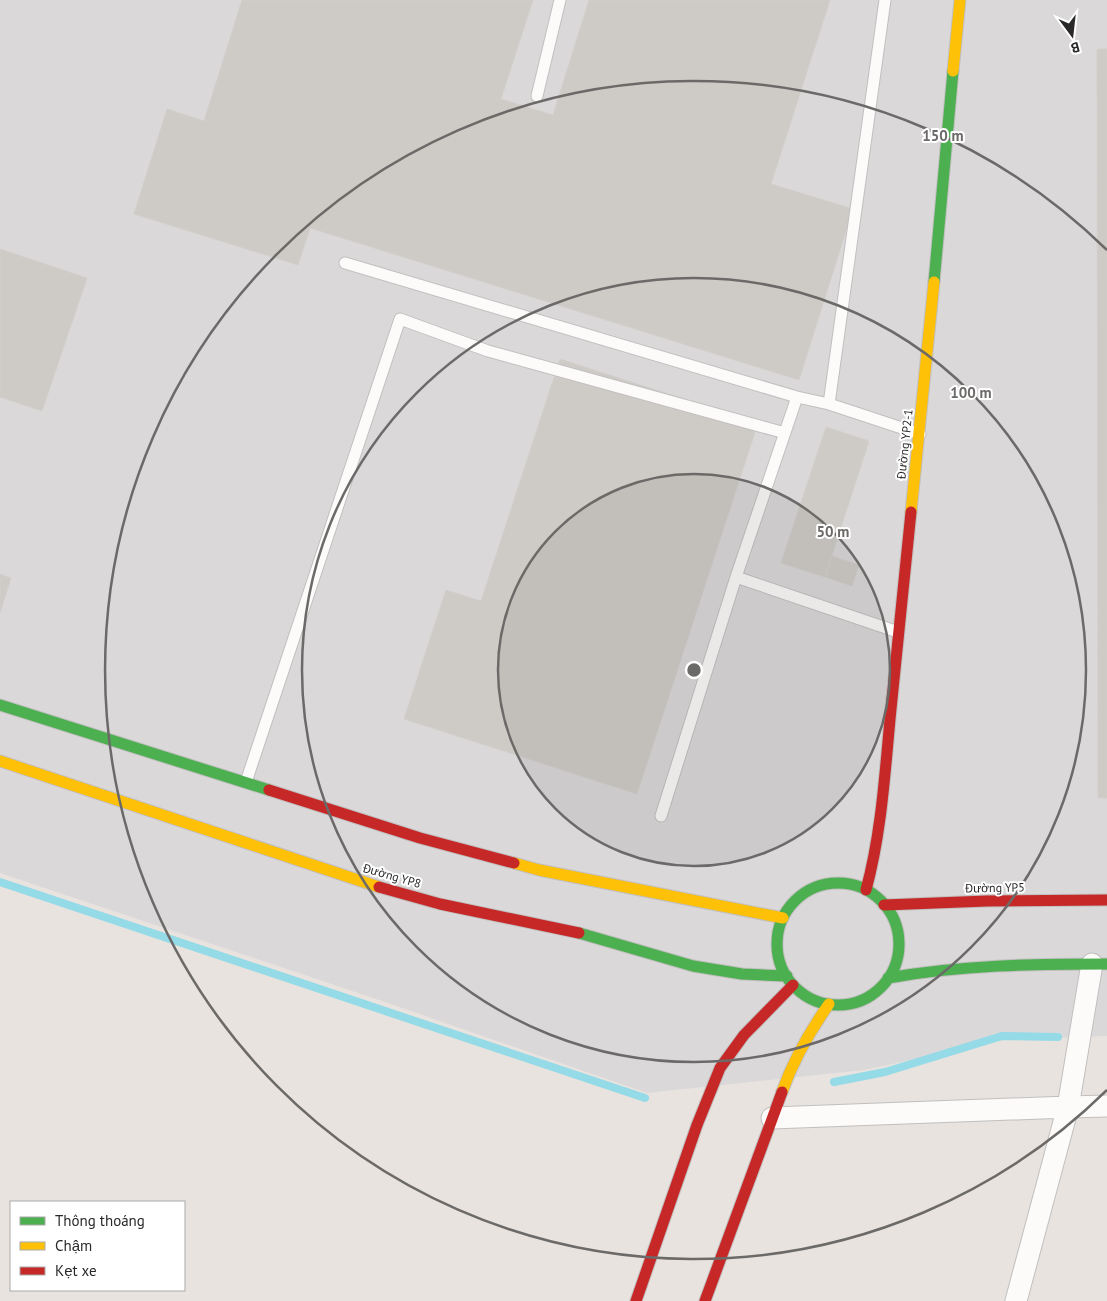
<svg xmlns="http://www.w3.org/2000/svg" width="1107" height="1301" viewBox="0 0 1107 1301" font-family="'PT Sans',sans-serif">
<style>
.industrial{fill:#dbd8da}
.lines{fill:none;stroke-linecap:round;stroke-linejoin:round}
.stream{stroke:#94dae7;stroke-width:8}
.building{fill:#cecbc7;stroke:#d2cfcb}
.lane-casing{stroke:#c1bfbf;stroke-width:13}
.street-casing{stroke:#c1bfbf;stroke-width:23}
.fast-casing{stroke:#c1bfbf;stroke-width:13}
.slow-casing{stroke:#c1bfbf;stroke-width:13}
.jam-casing{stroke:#c1bfbf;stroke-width:13}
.lane{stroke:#fcfbfa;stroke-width:11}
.street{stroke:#fcfbfa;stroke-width:21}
.fast{stroke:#4caf50;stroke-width:11}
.slow{stroke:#ffc107;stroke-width:11}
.jam{stroke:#c62828;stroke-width:11}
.ring{fill:none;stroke:#6c6a68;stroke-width:2.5}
.labels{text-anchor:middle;stroke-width:4;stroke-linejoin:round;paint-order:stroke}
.street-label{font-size:12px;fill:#292929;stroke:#fff}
.centre{fill:#6c6a68;stroke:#fff;stroke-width:2.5}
.ring-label{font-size:15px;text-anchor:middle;font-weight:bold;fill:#6c6a68;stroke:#fff;stroke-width:4;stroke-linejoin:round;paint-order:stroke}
</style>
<rect width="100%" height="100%" fill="#e8e3de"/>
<path class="industrial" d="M0,0H1107V1036L1005,1040L864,1070L647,1093L382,1001L0,873Z"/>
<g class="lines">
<path class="stream" d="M0,882L645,1098
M834,1082L885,1072L1002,1036L1058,1037"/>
</g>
<path class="building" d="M242,0H533L501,99L553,115L589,0H830L771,184L853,209L799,380L310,228L298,265L134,214L167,109L204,121Z
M1097,49H1107V798H1098Z
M0,249L87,278L42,411L0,397Z
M560,359L758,423L637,794L404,719L446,590L481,601Z
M826,427L869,441L825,577L781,563Z
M832,556L859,565L852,586L825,577Z
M0,574L11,578L0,613Z"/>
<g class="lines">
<defs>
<path id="lane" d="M537,96L560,0
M345,263L797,397L829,404L920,434
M829,404L885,0
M736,577L898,632
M246,782L400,319L488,351L785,433
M661,816L736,577L797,397"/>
<path id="street" d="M772,1118L1068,1107L1107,1106
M1016,1301L1068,1107L1092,964"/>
<path id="fast" d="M934,282L953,71
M0,705L269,790
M777 944a61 61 0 1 1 122 0a61 61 0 1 1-122 0Z
M579,933L693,966L742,974L787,976
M888,978C961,965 1033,964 1107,964"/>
<path id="slow" d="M953,71L960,0
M911,512L934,282
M0,761L379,887
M514,863L539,870L783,918
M782,1092C793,1061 810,1031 829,1004"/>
<path id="jam" d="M269,790L420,838L514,863
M379,887L440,904L579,933
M866,890C882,831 885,770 891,709C897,644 904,578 911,512
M884,905L987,901L1107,900
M636,1301L697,1125L720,1068L744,1035L793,985
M705,1301L782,1092"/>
</defs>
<use href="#lane" class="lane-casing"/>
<use href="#street" class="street-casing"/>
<use href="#fast" class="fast-casing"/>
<use href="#slow" class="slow-casing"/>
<use href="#jam" class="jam-casing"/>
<use href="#lane" class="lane"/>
<use href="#street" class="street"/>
<use href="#fast" class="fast"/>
<use href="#slow" class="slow"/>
<use href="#jam" class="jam"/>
</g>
<circle cx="694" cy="670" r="196" fill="#6c6a68" fill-opacity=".12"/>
<g class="ring">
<circle cx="694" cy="670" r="196"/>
<circle cx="694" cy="670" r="392"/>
<path d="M1107 1090A589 589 0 1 1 1107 250"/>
</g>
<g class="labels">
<g class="street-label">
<text transform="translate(905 444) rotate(-84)" y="4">Đường YP2-1</text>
<text transform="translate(392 876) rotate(16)" y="4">Đường YP8</text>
<text transform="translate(995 888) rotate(-1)" y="4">Đường YP5</text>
</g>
</g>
<circle cx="694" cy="670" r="8" class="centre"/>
<g class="ring-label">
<text x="943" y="141">150 m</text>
<text x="971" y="398">100 m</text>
<text x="833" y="537">50 m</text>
</g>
<rect x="10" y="1201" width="175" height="90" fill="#ffffff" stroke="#a9a9a9"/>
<rect x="20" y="1217" width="25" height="8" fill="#4caf50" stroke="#a9a9a9"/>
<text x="55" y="1226" font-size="15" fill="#292929">Thông thoáng</text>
<rect x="20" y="1242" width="25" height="8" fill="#ffc107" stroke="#a9a9a9"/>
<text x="55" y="1251" font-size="15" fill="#292929">Chậm</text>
<rect x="20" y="1267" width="25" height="8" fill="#c62828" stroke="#a9a9a9"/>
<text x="55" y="1276" font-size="15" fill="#292929">Kẹt xe</text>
<g transform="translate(1072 35) rotate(165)" stroke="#ffffff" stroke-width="4" paint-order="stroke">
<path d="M0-4L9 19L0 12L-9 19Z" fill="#292929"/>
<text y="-8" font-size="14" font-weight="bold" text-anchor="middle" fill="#292929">B</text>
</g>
</svg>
